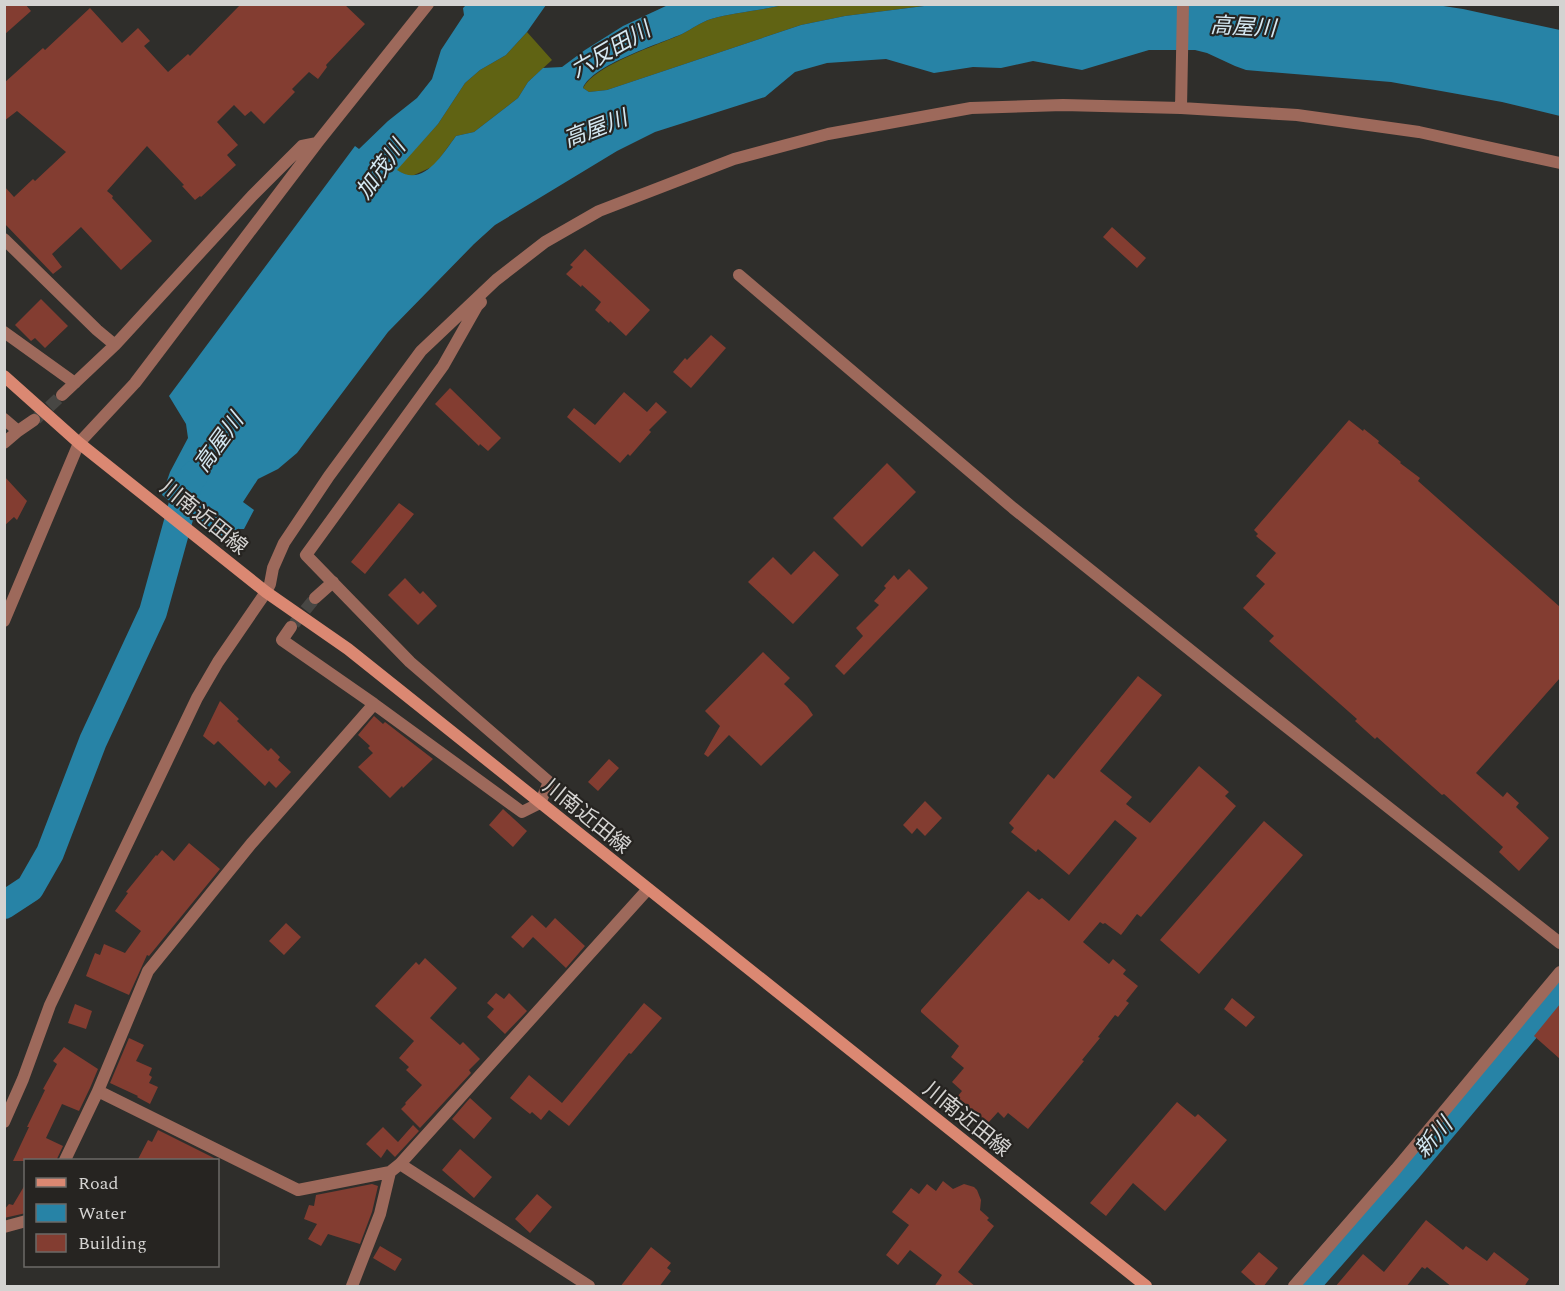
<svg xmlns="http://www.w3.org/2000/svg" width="1565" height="1291" viewBox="0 0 1565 1291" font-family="Spectral,'Noto Sans JP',serif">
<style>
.forest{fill:#606313}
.water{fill:#2783a6}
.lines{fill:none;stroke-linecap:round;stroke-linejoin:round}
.river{stroke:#2783a6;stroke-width:28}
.building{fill:#833d31}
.minor-tunnel{stroke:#484744;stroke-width:12;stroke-dasharray:12 6;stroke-linecap:butt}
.minor{stroke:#9d695b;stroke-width:12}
.secondary{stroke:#db8872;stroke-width:12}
.labels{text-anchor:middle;stroke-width:4.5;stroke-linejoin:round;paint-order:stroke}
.street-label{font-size:21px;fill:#d4d3d1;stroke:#262421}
.water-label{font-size:22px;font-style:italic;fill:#d4e8f2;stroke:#262421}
</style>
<rect width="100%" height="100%" fill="#2f2e2b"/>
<path class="forest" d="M783,5H932L845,16L801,25L607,90L589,92L583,88C594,65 659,45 682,34C692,29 701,22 711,19C734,12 760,11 783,5Z
M527,32L552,60L528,82L518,98L474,132L456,136L434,166L412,176L406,175L396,170L438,124L465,83L480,70L506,55Z"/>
<path class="water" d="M1430,4L1463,9L1560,30V116L1502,102L1391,82L1246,70L1235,66L1207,53L1195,50H1149L1082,70L1033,61L1001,68L973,67L934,73L886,59L827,63L795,72L765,97L655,132L617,151L495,225L474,244L388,332L297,453L278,469L258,479L243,502L254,510L244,529H238L220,541L162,495L170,472L188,438L186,424L169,396L355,146L359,149L388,121L417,98L432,79L441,50L464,15L463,8L466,5H546L527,32L506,55L480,70L465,83L438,124L397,170C423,188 442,155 456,136L474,132L518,98L528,82L543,68L562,67L585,50L623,26L668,5H783C760,11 734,12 711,19C701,22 692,29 682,34C659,44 592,65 583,88L589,92L607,90L801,25L845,16L932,5Z"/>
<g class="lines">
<path class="river" d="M4,905L30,888L50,853L93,741L153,612L189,482L195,474
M1305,1286L1408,1169L1560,988"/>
</g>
<path class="building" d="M4,4H25L31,11L4,35Z
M241,4H344L365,24L326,65L327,67L318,79L309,72L292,89L295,92L264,124L251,111L245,116L234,105L217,122L238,145L227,155L236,165L201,197L200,196L195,200L182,186L184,185L147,146L107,191L113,196L112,198L152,241L121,270L81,227L52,254L62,267L53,274L4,223V186L14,197L33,179L35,181L66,152L17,111L4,121V83L43,48L45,50L90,8L122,43L138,28L150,41L144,46L168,72L188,54L190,56Z
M1112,227L1146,258L1137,268L1103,237Z
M585,249L650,310L626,336L610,321L609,323L595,310L601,302L582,285L581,287L566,274L573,267L570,265Z
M41,299L68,326L45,348L35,338L31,341L15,325Z
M711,335L726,348L691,388L673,372L685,358L687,360Z
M450,388L501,438L488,451L480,444L479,446L435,404Z
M624,392L647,412L656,402L667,412L649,430L651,432L630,456L628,454L620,463L567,417L574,408L595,425Z
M1349,420L1363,431L1364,429L1379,441L1378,443L1401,462L1400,463L1420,478L1418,481L1560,607V678L1476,773L1503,797L1507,792L1519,803L1516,807L1549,838L1519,871L1499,852L1503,847L1444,794L1442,795L1377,737L1375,739L1355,721L1357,719L1269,641L1274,636L1243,608L1265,584L1256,576L1276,553L1256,536L1258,534L1254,530Z
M887,463L916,492L862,547L833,518Z
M4,476L27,501L17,520L14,517L4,526Z
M399,503L414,514L365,574L351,562Z
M814,551L839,575L793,624L748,582L773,557L791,575Z
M909,569L928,588L844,675L835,666L863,636L856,628L879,605L874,601L886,588L884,586L894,575L898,580Z
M405,578L420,594L423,591L437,606L418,625L388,595Z
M763,652L790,678L784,684L807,706L813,715L761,766L729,735L708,757L704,754L720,726L705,711Z
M1138,676L1162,695L1100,771L1132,797L1126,804L1150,823L1199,766L1229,792L1225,796L1236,806L1141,917L1137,914L1121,935L1105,923L1103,924L1100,922L1083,942L1109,964L1113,959L1126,970L1123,974L1138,986L1126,1001L1129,1003L1118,1017L1115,1015L1098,1037L1100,1038L1082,1060L1084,1061L1028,1129L1008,1113L1004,1118L998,1112L988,1123L957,1097L962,1091L952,1082L964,1068L951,1057L959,1046L921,1012V1010L1028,891L1039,900L1042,898L1069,921L1137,838L1115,820L1069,875L1038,849L1036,852L1011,832L1014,828L1009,823L1048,774L1054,779Z
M220,701L239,719L237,721L268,751L271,748L280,757L278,760L291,772L276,788L269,781L265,786L218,741L214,745L203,736Z
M374,716L383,724L385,722L433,759L403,788L402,786L390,798L358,767L373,753L368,748L370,746L358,735Z
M609,759L619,768L598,791L588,782Z
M925,801L942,818L925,836L917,828L912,834L903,825Z
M503,809L527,831L513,847L489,825Z
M1264,821L1303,855L1199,974L1160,940Z
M189,843L220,869L149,956L147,955L129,995L86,976L95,953L100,955L104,944L125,953L141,931L115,911L128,893L126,892L156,855L157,856L162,850L174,861Z
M532,915L546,928L555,918L585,946L566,968L533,937L523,948L511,937Z
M286,923L301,937L284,955L269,941Z
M425,958L457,988L430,1018L460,1045L463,1042L480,1059L469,1070L471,1073L420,1128L401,1109L406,1104L405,1103L422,1085L406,1070L409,1067L399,1058L414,1041L375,1006L416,962L419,965Z
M496,993L504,999L509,993L527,1011L505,1034L487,1017L494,1009L487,1003Z
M1232,998L1255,1017L1246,1027L1224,1009Z
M644,1003L662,1018L631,1054L629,1053L569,1126L549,1110L541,1120L532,1112L530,1114L510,1098L529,1075L562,1103Z
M75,1004L92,1011L86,1029L68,1023Z
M1560,1004V1059L1534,1036Z
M129,1038L144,1045L136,1061L152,1068L149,1075L152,1077L149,1083L158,1087L150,1104L137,1097L138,1096L110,1083Z
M64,1047L98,1069L90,1088L79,1111L62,1104L46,1138L63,1146L56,1161H13L29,1127H27L45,1090L43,1089L57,1064L53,1061Z
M470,1098L492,1118L474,1139L452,1119Z
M1177,1102L1195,1117L1198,1114L1227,1140L1165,1211L1133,1183L1106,1216L1090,1203Z
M413,1125L419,1131L395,1157L387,1149L381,1158L366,1144L383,1127L398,1142Z
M158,1130L220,1161H137L148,1140L152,1142Z
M460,1149L492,1177L474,1198L442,1170Z
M943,1181L953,1189L964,1184L974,1187L977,1190L981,1200L980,1210L989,1218L987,1220L994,1226L958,1272L976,1287H934L942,1275L910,1250L898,1265L886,1255L909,1225L892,1212L911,1188L919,1194L927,1184L936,1191Z
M26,1183V1213L4,1218V1210L9,1204L13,1205Z
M372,1184L378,1186L372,1212L360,1244L328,1234L321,1246L308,1239L317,1224L304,1219L309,1205L314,1206L316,1195Z
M537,1194L552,1207L530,1233L515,1219Z
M1426,1220L1463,1250L1466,1246L1487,1261L1494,1252L1529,1279L1524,1287H1452L1427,1267L1425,1269L1422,1267L1406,1287H1335L1363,1254L1384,1272Z
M380,1246L402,1259L395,1271L373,1258Z
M651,1247L671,1263L667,1268L671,1271L659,1287H620Z
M1259,1252L1278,1268L1263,1287H1258L1241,1272Z"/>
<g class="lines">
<path class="minor-tunnel" d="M36,419L62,395
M294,624L315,598"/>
<path class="minor" d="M1181,108L1183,4
M4,239L97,330L115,345
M739,275L1013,508L1245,694L1560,943
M4,332L75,383
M62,395L115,345L252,196L302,146L317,143
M4,419L18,431
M4,443L18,431L34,420
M315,598L333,582
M4,621L79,443L135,383L317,143L428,4
M291,627L282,640L374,704L522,812L540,803L549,782L410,662L306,555L443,366L477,306L481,302
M98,1091L298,1190L390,1172L400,1164L648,889
M4,1122L23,1079L50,1005L197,698L218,662L266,592L270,584L273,568L284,543L329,476L421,351L496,280L545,242L599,211L734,159L828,134L971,108L1063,105L1181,108L1297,115L1419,132L1560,163
M65,1160L98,1091L148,971L251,844L374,704
M400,1164L589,1286
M4,1227L26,1221
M352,1286L380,1214L390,1172
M1294,1286L1396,1169L1560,972"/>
<path class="secondary" d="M4,376L79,443L266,592L348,649L1146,1286"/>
</g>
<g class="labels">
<g class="street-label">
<text transform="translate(204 517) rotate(39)" y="7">川南近田線</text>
<text transform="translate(587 816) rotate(39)" y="7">川南近田線</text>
<text transform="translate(967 1119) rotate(39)" y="7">川南近田線</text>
</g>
<g class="water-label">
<text transform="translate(1243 26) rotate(3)" y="8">高屋川</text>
<text transform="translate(610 49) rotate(-30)" y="8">六反田川</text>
<text transform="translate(595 128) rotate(-21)" y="8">高屋川</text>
<text transform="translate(380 169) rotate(-54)" y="8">加茂川</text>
<text transform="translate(218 442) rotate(-54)" y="8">高屋川</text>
<text transform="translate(1433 1137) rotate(-49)" y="8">新川</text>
</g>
</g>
<rect width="1565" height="1291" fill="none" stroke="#d4d3d1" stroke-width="12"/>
<rect x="24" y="1159" width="195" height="108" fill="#262421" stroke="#6c6a67" stroke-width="1.5"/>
<rect x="36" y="1178" width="30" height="9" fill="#db8872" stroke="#6c6a67" stroke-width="1.5"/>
<text x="78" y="1189" font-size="18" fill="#d4d3d1">Road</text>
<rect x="36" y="1204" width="30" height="18" fill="#2783a6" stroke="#6c6a67" stroke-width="1.5"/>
<text x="78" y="1219" font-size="18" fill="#d4d3d1">Water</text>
<rect x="36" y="1234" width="30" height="18" fill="#833d31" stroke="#6c6a67" stroke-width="1.5"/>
<text x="78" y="1249" font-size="18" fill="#d4d3d1">Building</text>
</svg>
